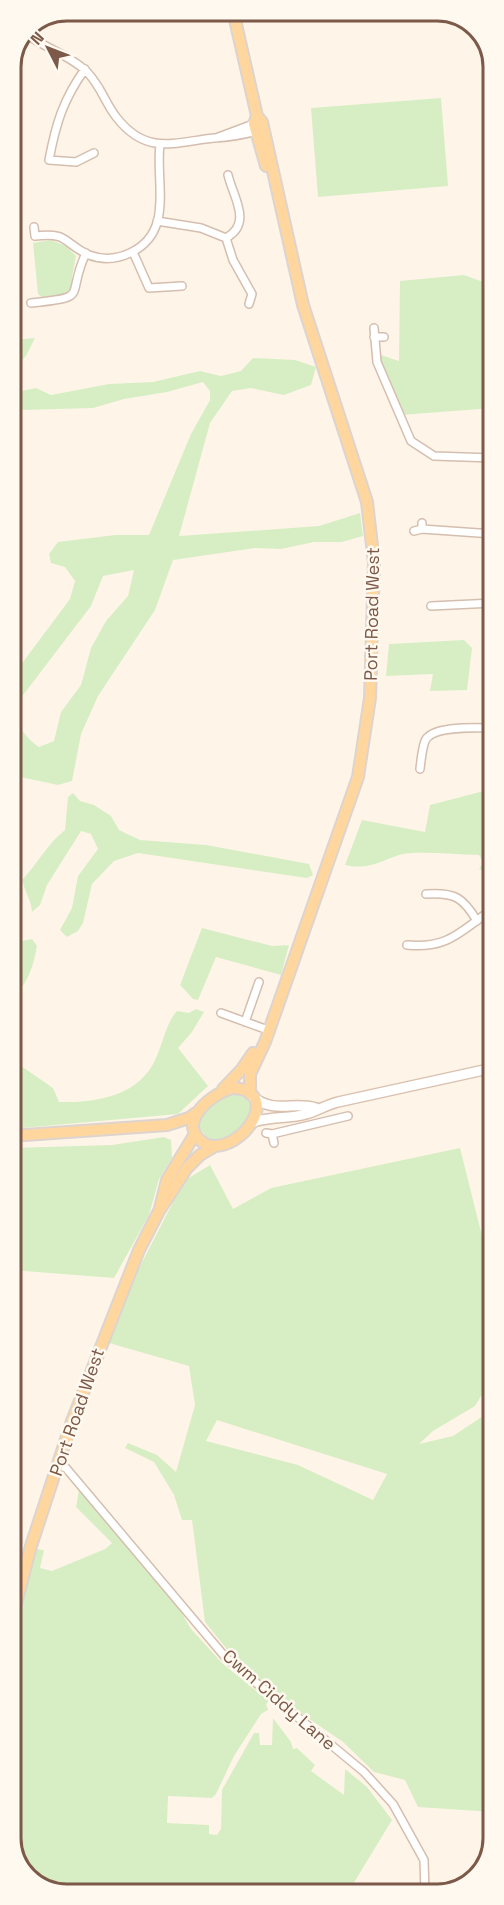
<svg xmlns="http://www.w3.org/2000/svg" width="504" height="1905" viewBox="0 0 504 1905" font-family="'Space Grotesk',sans-serif">
<style>
.green{fill:#d7eec4;fill-rule:evenodd}
.lines{fill:none;stroke-linecap:round;stroke-linejoin:round}
.street-casing{stroke:#d5beaf;stroke-width:10}
.secondary-casing{stroke:#dac0ae;stroke-width:12}
.primary-casing{stroke:#ddd4cf;stroke-width:14}
.street{stroke:#fff;stroke-width:7}
.secondary{stroke:#fff;stroke-width:9}
.primary{stroke:#ffd79e;stroke-width:10}
.labels{text-anchor:middle;stroke-width:5;stroke-linejoin:round;paint-order:stroke}
.street-label{font-size:18px;fill:#7c5948;stroke:#fff9f0}
.rim{fill:none;stroke:#7c5948;stroke-width:3}
</style>
<rect width="100%" height="100%" fill="#fef5e8"/>
<path class="green" d="M441,98L448,186L318,197L311,108Z
M51,240L66,246L76,256L72,277L74,284L66,296L44,299L38,294L33,243Z
M464,275L492,285L493,408L401,415L378,354L399,361L400,281Z
M35,338L27,354L11,377V340Z
M253,358L295,360L316,367L311,385L284,395L251,388L232,391L210,423L179,536L319,526L360,513L363,536L342,542H314L281,549L255,548L173,560L155,610L98,696L81,734L72,781L58,785L11,775V678L70,599L75,581L65,567L51,563L49,554L58,542L115,535H149L191,434L210,400V391L203,382L167,392L124,399L93,408L23,410L11,404V393L36,388L51,395L109,384L153,382L200,371L221,376L241,371ZM134,570L128,596L106,621L91,648L81,685L61,712L54,741L39,747C23,736 18,725 14,707L91,606L103,576Z
M464,640L472,648L467,690L430,691L433,674L386,676L389,644Z
M484,791L493,866L479,870L483,862L479,855C457,855 435,852 413,853C389,853 376,872 345,865L362,820L425,832L430,805Z
M73,793L80,801L94,805L111,816L119,830L140,840L206,845L309,864L313,875L307,878L138,853L114,861L92,884L83,923L78,931L67,937L60,930L72,908L78,876L98,849L91,834L81,831L47,885L40,905L32,912C31,900 25,892 22,880C38,863 47,844 65,830L68,797Z
M202,928L272,946L289,945L281,975L216,957L198,1000L193,999L180,985Z
M32,939L37,946C33,969 27,984 11,1001V976L22,941Z
M196,1009L204,1012L192,1032L178,1048L208,1086L178,1114L11,1129V1059L53,1088L59,1102C96,1103 140,1096 156,1058C163,1043 166,1023 177,1011L189,1013Z
M232,1093L246,1098L251,1105V1116C241,1129 225,1144 207,1138L198,1126C200,1109 217,1099 232,1093Z
M164,1137L171,1140L172,1158L159,1179L149,1215L114,1278L11,1270V1148L112,1145Z
M460,1148L493,1280V1376L475,1406L433,1431L419,1444L453,1436L489,1412L493,1414V1812L418,1807L405,1780L374,1772L343,1742L276,1696L238,1663L205,1622L192,1520H182L174,1495L154,1462L125,1448L128,1443L157,1455L176,1472L195,1405L189,1366L109,1343L137,1272L184,1181L210,1165L233,1209L271,1188ZM217,1420L387,1474L373,1500L298,1465L206,1441Z
M79,1490L174,1600L191,1629L223,1664L269,1701L266,1704L268,1710L261,1714L234,1756L216,1794L212,1798L168,1796L167,1823L209,1825V1834L217,1835L221,1829L222,1790L254,1733H259L260,1745H272L273,1718L291,1742L293,1749L297,1748L315,1765L311,1771L344,1795L345,1769L367,1787L392,1820L347,1894H60L30,1880L12,1849V1647L36,1549L44,1550L40,1568L52,1571L105,1549L112,1543L76,1507Z"/>
<g class="lines">
<defs>
<path id="street" d="M25,33C44,48 70,55 87,72C101,86 105,103 117,118C147,156 175,142 214,138C230,137 244,135 260,130
M85,69C63,100 56,123 49,160L76,162L94,153
M216,138L256,123
M157,221L201,228L226,238C253,223 233,197 228,175
M34,227L35,236C70,232 62,243 89,255C102,260 117,259 130,253C175,232 155,182 160,145
M226,238L233,260L252,294L249,304
M133,252L149,288L182,286
M31,303C92,297 65,297 86,253
M374,328L377,362L411,441L434,456L493,458
M374,337H384
M422,529L493,534
M414,531L422,529V523
M431,606L493,603
M420,769C421,760 422,749 425,741C432,725 477,728 493,728
M426,894C454,892 463,897 477,921
M407,945C450,949 461,930 493,909
M221,1013L268,1030
M245,1022L259,982
M266,1133L272,1134L274,1143
M272,1134L348,1116
M58,1464L66,1468L226,1658L364,1772L393,1804L424,1860L425,1893"/>
<path id="secondary" d="M253,1097C274,1114 294,1101 316,1108
M254,1122C271,1116 289,1119 306,1114C317,1111 326,1105 338,1102L493,1068"/>
<path id="primary" d="M233,11L257,116L262,122L303,305L367,502L374,563L370,698L358,777L265,1042L250,1074V1094
M257,116L254,124L266,166
M233,1088C283,1090 244,1154 207,1145C173,1126 209,1094 233,1088Z
M223,1089L242,1069L253,1053
M11,1136L167,1125L189,1118L196,1113
M160,1208L167,1180L195,1134
M12,1619L31,1546L72,1421L139,1250L159,1211L187,1168L200,1155L215,1146"/>
</defs>
<use href="#street" class="street-casing"/>
<use href="#secondary" class="secondary-casing"/>
<use href="#primary" class="primary-casing"/>
<use href="#street" class="street"/>
<use href="#secondary" class="secondary"/>
<use href="#primary" class="primary"/>
</g>
<g class="labels">
<g class="street-label">
<text transform="translate(372 614) rotate(-89)" y="6">Port Road West</text>
<text transform="translate(77 1412) rotate(-71)" y="6">Port Road West</text>
<text transform="translate(279 1700) rotate(41)" y="6">Cwm Ciddy Lane</text>
</g>
</g>
<path d="M0 0H504V1905H0ZM67 21H437A46 46 0 0 1 483 67V1838A46 46 0 0 1 437 1884H67A46 46 0 0 1 21 1838V67A46 46 0 0 1 67 21Z" fill="#fff9f0" fill-rule="evenodd"/>
<path class="rim" d="M67 21H437A46 46 0 0 1 483 67V1838A46 46 0 0 1 437 1884H67A46 46 0 0 1 21 1838V67A46 46 0 0 1 67 21Z"/>
<g transform="translate(48 48) rotate(312)" stroke="#fff9f0" stroke-width="4.5" paint-order="stroke">
<path d="M0-4.5L10 22L0 15L-10 22Z" fill="#7c5948"/>
<text y="-9" font-size="16" font-weight="bold" text-anchor="middle" fill="#7c5948">N</text>
</g>
</svg>
